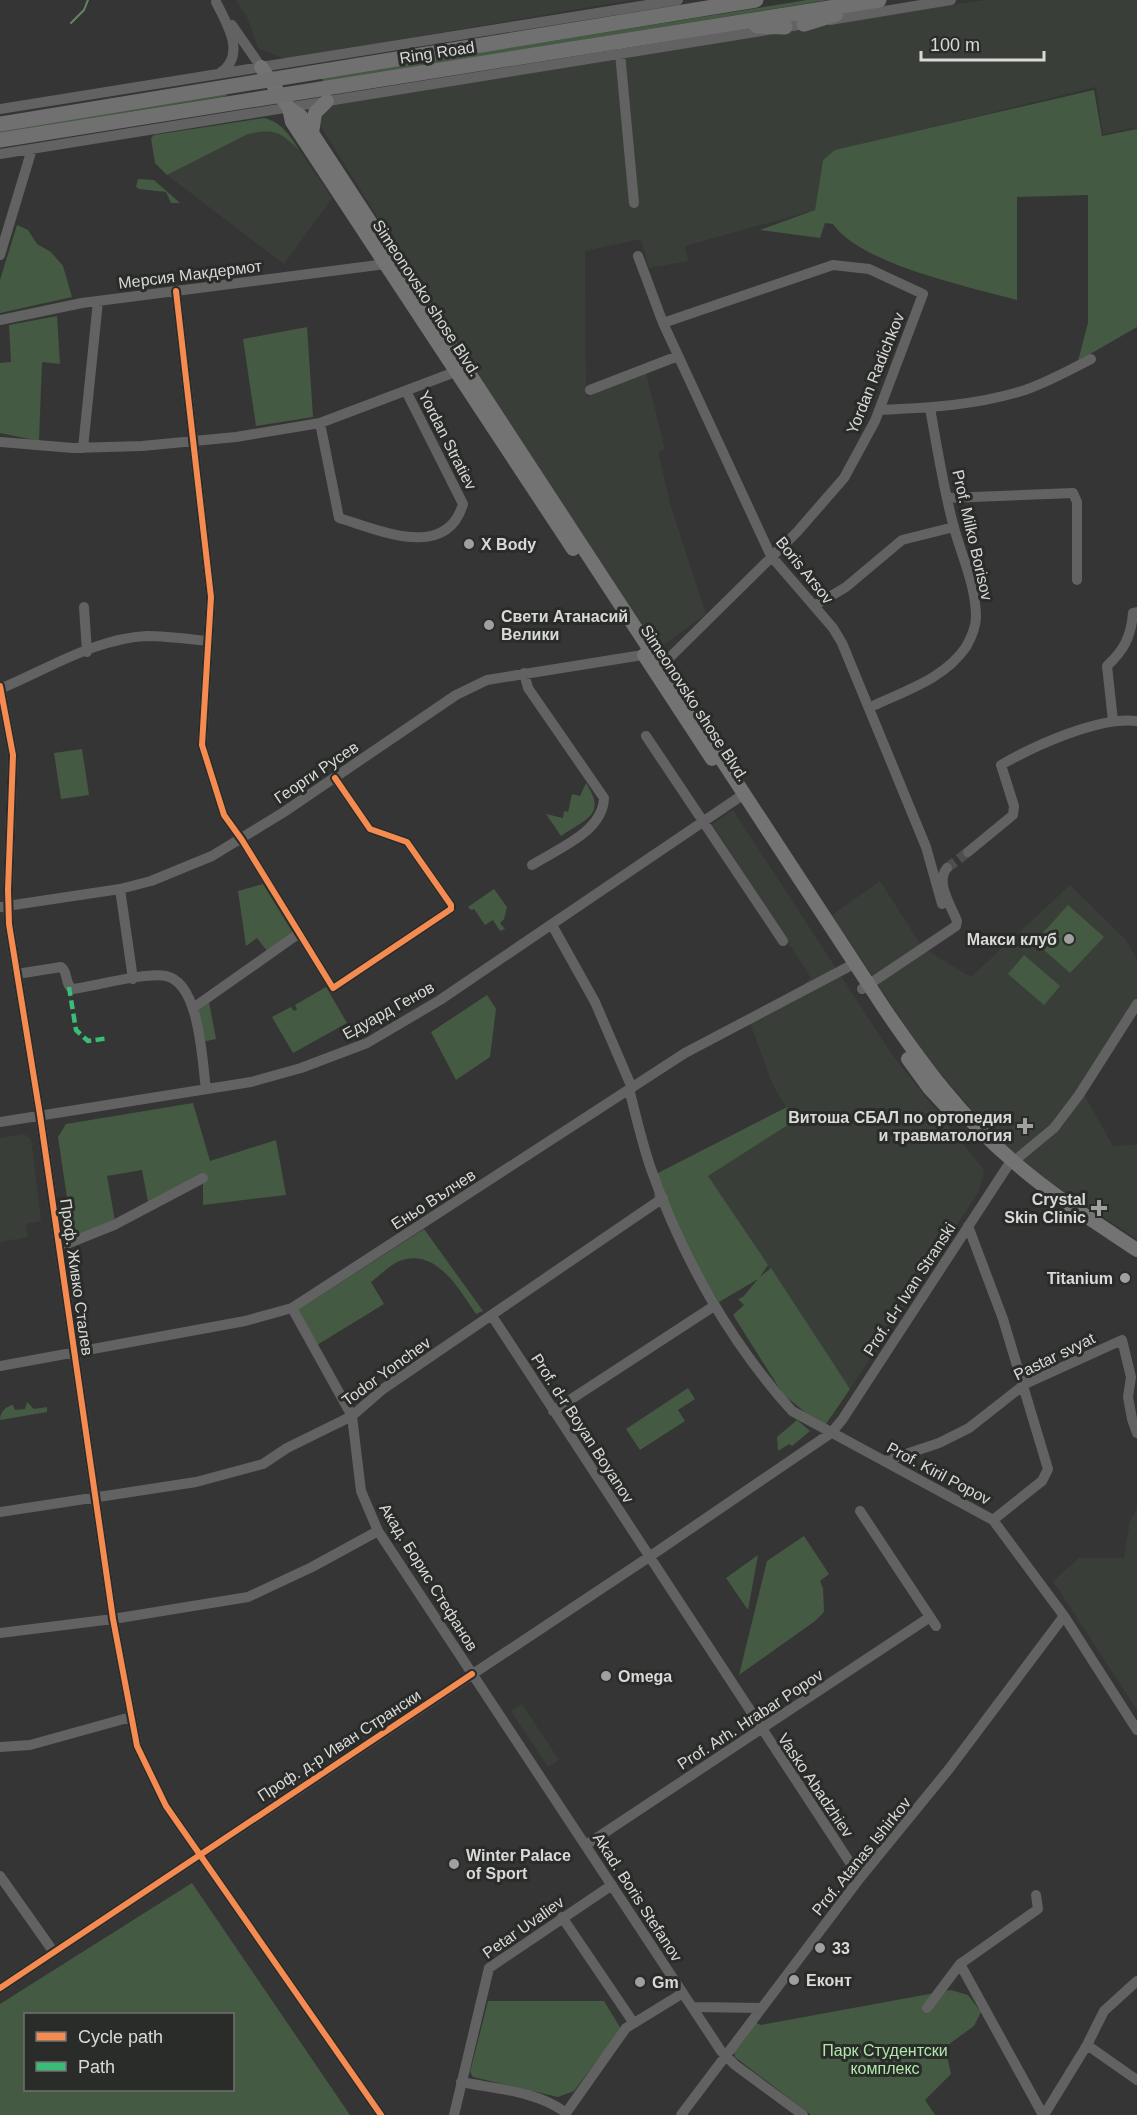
<svg xmlns="http://www.w3.org/2000/svg" width="1137" height="2115" viewBox="0 0 1137 2115" font-family="Helvetica,sans-serif">
<style>
.built{fill:#393f38}
.green{fill:#455a42;fill-rule:evenodd}
.lines{fill:none;stroke-linecap:round;stroke-linejoin:round}
.stream{stroke:#648561;stroke-width:2}
.minor-tunnel{stroke:#4e4e4d;stroke-width:10;stroke-dasharray:10 5;stroke-linecap:butt}
.minor{stroke:#616261;stroke-width:10}
.major{stroke:#737373;stroke-width:14}
.highway{stroke:#707070;stroke-width:15}
.quiet{stroke:#3abd76;stroke-width:4.5;stroke-dasharray:9 4.5;stroke-linecap:butt}
.cycleway-casing{stroke:#2a2c2a;stroke-width:10}
.cycleway{stroke:#f68b52;stroke-width:6}
.poi-dot{fill:#a0a09f;stroke:#2a2c2a;stroke-width:2}
.labels{text-anchor:middle;stroke-width:6;stroke-linejoin:round;paint-order:stroke}
.street-label{font-size:16px;fill:#d9dad8;stroke:#2a2c2a}
.poi-label{font-size:16px;font-weight:bold;fill:#d9dad8;stroke:#2a2c2a;text-anchor:start}
.park-label{font-size:16px;fill:#b0e8a9;stroke:#2a2c2a}
</style>
<rect width="100%" height="100%" fill="#353535"/>
<path class="built" d="M236,0H631L285,59L258,48L247,17Z
M984,0H1137V127L1103,134L1096,87L835,151L823,160L815,210L685,246L688,261L649,268L641,239L585,251L586,397L646,373L665,450L658,451L670,504L706,614L658,649L458,345L318,122L321,112L331,103Z
M260,131L277,132L286,137L300,151L332,198L284,264L167,175L248,134Z
M733,810L893,1056L984,1170L979,1191L850,1389L707,1176L794,1121L772,1083L749,1020L778,1005L811,978L712,824Z
M880,881L923,948L971,977L1070,885L1126,940L1137,960V1004L1082,1091L1113,1146L1137,1145V1239L1029,1168L993,1135L922,1051L832,915Z
M24,1134L31,1139L41,1221L26,1224L28,1237L0,1242V1138Z
M1137,1509V1710L1053,1581L1079,1558H1124L1130,1521Z
M522,1704L559,1760L548,1767L511,1711Z"/>
<path class="green" d="M807,0H828L323,82L322,78Z
M1094,90L1102,136L1137,129V327L1078,361L1088,323V195L1017,197V300C970,287 860,264 833,224L825,223L820,238L760,230L815,210L823,160L835,150Z
M226,94L227,96L0,133V130Z
M264,118C283,123 289,135 300,151C281,132 275,128 248,134L167,175L155,163L151,138L154,135Z
M138,179L154,180L180,203H171L166,192L139,189L136,187Z
M17,225L28,230L37,244L51,252L63,266L72,297L0,313V280Z
M57,316L60,364L42,362L39,441L0,433V363L11,362L9,325Z
M307,327L313,417L256,426L243,339Z
M82,749L89,795L61,799L54,753Z
M586,783C607,815 586,819 561,836L546,814L563,818L564,811L568,812L572,794L580,796Z
M263,884L293,933L267,951L257,938L246,946L238,891Z
M494,889L507,907L504,919L500,923L505,929L500,931L493,920L485,925L474,909L471,910L468,907Z
M1068,905L1104,937L1070,973L1035,942Z
M1024,955L1060,986L1044,1005L1008,974Z
M326,987L347,1023L293,1053L272,1017L291,1007L294,1011L297,1009L295,1005Z
M487,995L496,1009L490,1057L456,1080L431,1032Z
M209,1002L216,1039L202,1042L197,1011Z
M193,1103L210,1161L276,1140L286,1195L203,1205V1179L148,1202L142,1170L107,1176L115,1221L73,1238L58,1137L66,1124Z
M787,1107L794,1121L708,1176L768,1265L760,1277L771,1268L850,1389L826,1424L806,1413L783,1394L733,1315L744,1305L738,1299L743,1297L758,1279L719,1302L654,1196L658,1173Z
M424,1229L483,1311L476,1314C459,1289 435,1245 397,1262C388,1267 379,1276 371,1282L384,1304L317,1345L298,1310Z
M688,1388L695,1399L678,1410L685,1421L640,1450L626,1429Z
M27,1402L34,1409L47,1407V1412L0,1420C0,1412 6,1406 13,1405L15,1410L25,1409Z
M797,1420L810,1431L792,1446L789,1444L778,1451L777,1437Z
M804,1536L829,1574L820,1581L823,1588L824,1612L815,1621L739,1675L767,1561Z
M758,1555L748,1610L726,1578Z
M192,1883L350,2115H0V2004ZM26,2014H232V2090H26Z
M951,1990L968,1995L981,2012L974,2026L945,2047L951,2074L925,2100L935,2115H811L735,2057L734,2052L752,2021L761,2025Z
M488,2001H604L621,2029L574,2091L558,2097L473,2077L470,2072Z"/>
<g class="lines">
<path class="stream" d="M71,23L84,10L88,0"/>
<path class="minor-tunnel" d="M947,868L968,852"/>
<path class="minor" d="M216,2C227,24 247,55 220,73
M830,20L951,0
M232,25L261,67
M620,53L634,203
M0,109L678,0
M0,154L811,23
M0,255L32,149
M638,256L663,323L771,556L833,628L842,643L926,847L942,904
M176,291L211,597L202,745L224,815L242,840L333,988L451,909V905L407,842L370,829L335,778
M0,320L82,303L386,264
M590,390L678,356
M879,410C928,408 978,405 1025,390C1048,382 1070,370 1091,359
M320,423L339,518C377,529 446,562 463,504L406,391
M1,442L73,448L142,446L236,437L320,423L455,372
M83,448L98,301
M947,498L1073,493L1077,502V580
M814,606L846,587L902,540L954,527
M84,607L87,652
M655,672L797,532L844,478L875,421L923,294L869,269L833,265L663,323
M524,673L528,688L604,798C603,832 557,849 532,865
M0,686L13,755L8,890L9,924L40,1115L113,1619L137,1746L166,1806L381,2115
M0,689C46,670 96,638 147,636C167,636 188,639 207,641
M875,705C907,690 945,678 966,647C971,638 976,627 976,617C976,585 961,555 953,524C943,486 937,447 930,408
M1113,721L1107,666C1124,650 1131,637 1133,613L1137,612
M646,736L783,941
M968,852L1013,815L1014,806L1001,765C1034,746 1099,716 1137,721
M120,889L133,979
M0,907L120,889L151,881L212,856L284,812L456,695L487,680L649,654
M552,925L595,1002L632,1088
M17,974L61,967C69,972 64,985 73,989C95,986 146,972 166,976C200,983 202,1061 206,1089
M862,989L956,926L957,921C951,906 935,882 947,868
M193,1008L298,934
M629,1089C636,1116 642,1143 651,1169C682,1257 730,1342 792,1411L993,1520L1064,1616L1137,1730
M0,1122L251,1082L301,1068L367,1043L440,1000L738,798
M968,1226L1003,1319L1048,1469L1042,1481L993,1520
M59,1247L114,1225L203,1178
M292,1308L352,1416L361,1491L378,1531L721,2051L735,2065L803,2115
M492,1316L860,1878
M0,1366L245,1321L292,1308L685,1053L848,967
M553,1411L714,1306
M885,1461L939,1443L969,1428L1025,1384L1122,1340L1131,1377L1128,1397L1132,1419L1137,1433
M860,1511L936,1626
M0,1512L196,1482L263,1464L287,1448L352,1416L383,1389L663,1198
M0,1633L113,1619L248,1597L312,1567L378,1531
M0,1747L30,1745L131,1717
M586,1845L930,1617
M0,1876L53,1951
M562,1917L633,2022
M960,1964L1043,2115
M0,1988L649,1557L831,1433L842,1420L1007,1167L1054,1128L1079,1095L1137,1004
M692,2007L762,2008
M927,2008L960,1964L1038,1909L1036,1895
M1087,2045L1137,2080
M461,2082C496,2089 538,2091 566,2113L626,2028L683,1993
M454,2115L489,1968L612,1885
M681,2115L860,1878L949,1769L1064,1616
M1044,2115L1087,2045L1104,2011L1137,1981"/>
<path class="major" d="M261,67L289,108L301,116L312,133L884,1008C922,1064 962,1118 1014,1162C1052,1195 1095,1222 1137,1250
M289,108L292,122L573,549
M312,133L315,113L327,101
M644,655L712,759
M908,1059L929,1088L957,1118"/>
<path class="highway" d="M804,24L836,14
M757,26L785,27
M0,124L756,0
M0,140L879,0"/>
<path class="quiet" d="M69,987L76,1030L88,1041L109,1038"/>
<defs>
<path id="cycleway" d="M176,291L211,597L202,745L224,815L242,840L333,988L451,909V905L407,842L370,829L335,778
M0,686L13,755L8,890L9,924L40,1115L113,1619L137,1746L166,1806L381,2115
M0,1988L472,1674"/>
</defs>
<use href="#cycleway" class="cycleway-casing"/>
<use href="#cycleway" class="cycleway"/>
</g>
<g class="poi-dot">
<circle cx="469" cy="544" r="6"/>
<circle cx="489" cy="625" r="6"/>
<circle cx="1069" cy="939" r="6"/>
<path d="M1022 1117h6v6h6v6h-6v6h-6v-6h-6v-6h6z"/>
<path d="M1096 1199h6v6h6v6h-6v6h-6v-6h-6v-6h6z"/>
<circle cx="1125" cy="1278" r="6"/>
<circle cx="606" cy="1676" r="6"/>
<circle cx="454" cy="1864" r="6"/>
<circle cx="820" cy="1948" r="6"/>
<circle cx="794" cy="1980" r="6"/>
<circle cx="640" cy="1982" r="6"/>
</g>
<g class="labels">
<g class="street-label">
<text transform="translate(437 52) rotate(-9)" y="6">Ring Road</text>
<text transform="translate(190 274) rotate(-7)" y="6">Мерсия Макдермот</text>
<text transform="translate(427 298) rotate(57)" y="6">Simeonovsko shose Blvd.</text>
<text transform="translate(875 373) rotate(-68)" y="6">Yordan Radichkov</text>
<text transform="translate(448 440) rotate(63)" y="6">Yordan Stratiev</text>
<text transform="translate(973 535) rotate(77)" y="6">Prof. Milko Borisov</text>
<text transform="translate(805 570) rotate(51)" y="6">Boris Arsov</text>
<text transform="translate(695 703) rotate(57)" y="6">Simeonovsko shose Blvd.</text>
<text transform="translate(316 772) rotate(-34)" y="6">Георги Русев</text>
<text transform="translate(388 1010) rotate(-29)" y="6">Едуард Генов</text>
<text transform="translate(433 1199) rotate(-33)" y="6">Еньо Вълчев</text>
<text transform="translate(77 1277) rotate(82)" y="6">Проф. Живко Сталев</text>
<text transform="translate(909 1289) rotate(-57)" y="6">Prof. d-r Ivan Stranski</text>
<text transform="translate(1054 1356) rotate(-26)" y="6">Pastar svyat</text>
<text transform="translate(386 1371) rotate(-36)" y="6">Todor Yonchev</text>
<text transform="translate(583 1428) rotate(57)" y="6">Prof. d-r Boyan Boyanov</text>
<text transform="translate(939 1473) rotate(28)" y="6">Prof. Kiril Popov</text>
<text transform="translate(429 1577) rotate(58)" y="6">Акад. Борис Стефанов</text>
<text transform="translate(750 1719) rotate(-33)" y="6">Prof. Arh. Hrabar Popov</text>
<text transform="translate(339 1745) rotate(-33)" y="6">Проф. д-р Иван Странски</text>
<text transform="translate(816 1785) rotate(56)" y="6">Vasko Abadzhiev</text>
<text transform="translate(861 1856) rotate(-51)" y="6">Prof. Atanas Ishirkov</text>
<text transform="translate(638 1897) rotate(57)" y="6">Akad. Boris Stefanov</text>
<text transform="translate(523 1927) rotate(-35)" y="6">Petar Uvaliev</text>
</g>
<g class="poi-label">
<text x="481" y="550">X Body</text>
<text x="501" y="622">Свети Атанасий<tspan x="501" dy="18">Велики</tspan></text>
<text x="1057" y="945" text-anchor="end">Макси клуб</text>
<text x="1012" y="1123" text-anchor="end">Витоша СБАЛ по ортопедия<tspan x="1012" dy="18">и травматология</tspan></text>
<text x="1086" y="1205" text-anchor="end">Crystal<tspan x="1086" dy="18">Skin Clinic</tspan></text>
<text x="1113" y="1284" text-anchor="end">Titanium</text>
<text x="618" y="1682">Omega</text>
<text x="466" y="1861">Winter Palace<tspan x="466" dy="18">of Sport</tspan></text>
<text x="832" y="1954">33</text>
<text x="806" y="1986">Еконт</text>
<text x="652" y="1988">Gm</text>
</g>
<g class="park-label">
<text x="885" y="2056">Парк Студентски<tspan x="885" dy="18">комплекс</tspan></text>
</g>
</g>
<rect x="24" y="2013" width="210" height="78" fill="#2a2c2a" stroke="#707270" stroke-width="1.5"/>
<rect x="36" y="2032" width="30" height="9" fill="#f68b52" stroke="#707270" stroke-width="1.5"/>
<text x="78" y="2043" font-size="18" fill="#d9dad8">Cycle path</text>
<rect x="36" y="2062" width="30" height="9" fill="#3abd76" stroke="#707270" stroke-width="1.5"/>
<text x="78" y="2073" font-size="18" fill="#d9dad8">Path</text>
<path d="M921 51v9h123v-9" fill="none" stroke="#d9dad8" stroke-width="3"/>
<text x="930" y="51" font-size="18" fill="#d9dad8" stroke="#2a2c2a" stroke-width="4.5" paint-order="stroke">100 m</text>
</svg>
